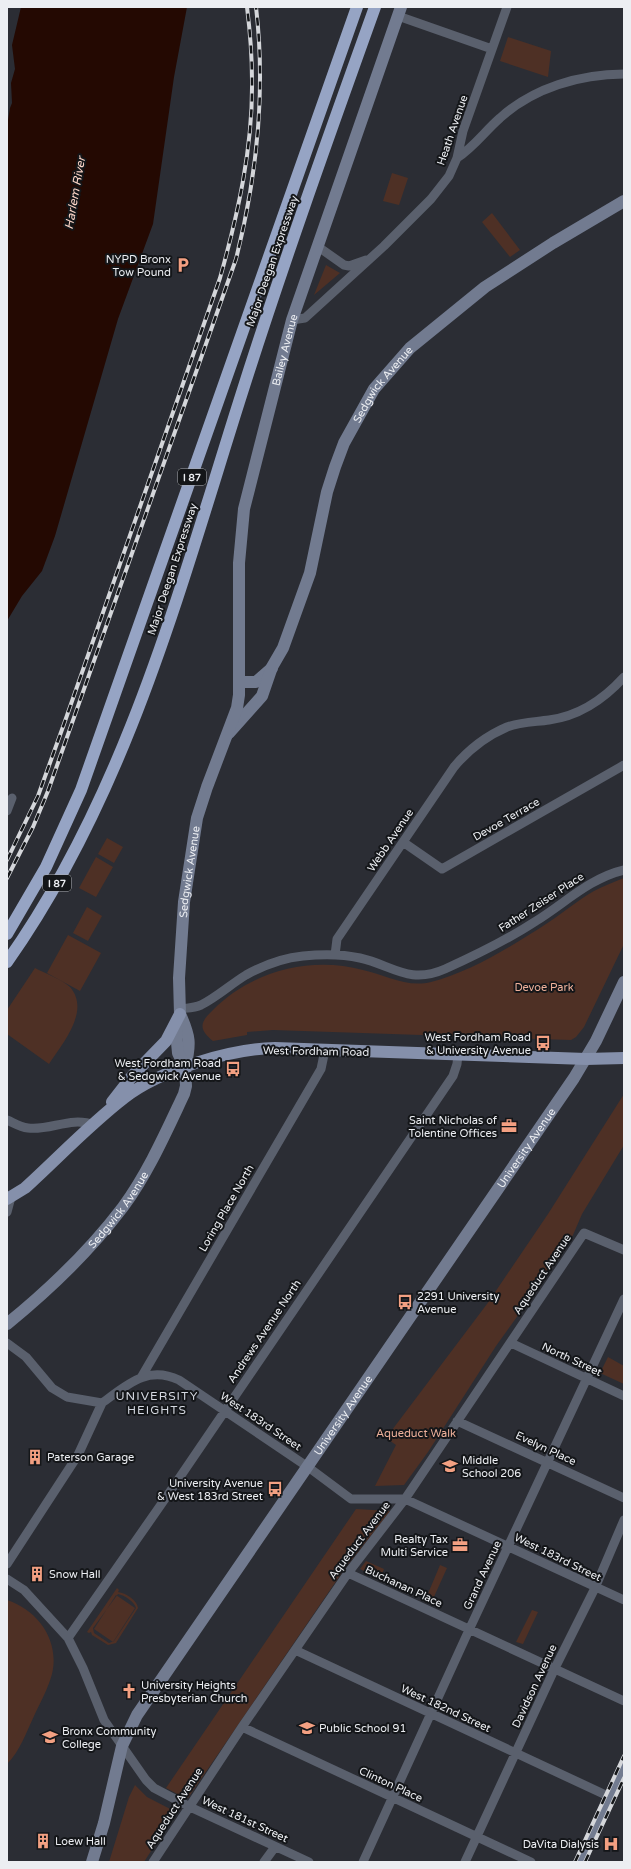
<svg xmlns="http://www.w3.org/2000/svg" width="631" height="1869" viewBox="0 0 631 1869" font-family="'Varela Round',sans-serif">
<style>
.green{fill:#4e3025;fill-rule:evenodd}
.water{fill:#240902}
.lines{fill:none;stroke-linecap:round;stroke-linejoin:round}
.street{stroke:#5a606d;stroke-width:9}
.secondary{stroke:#727b90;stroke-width:12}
.primary{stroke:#8590ab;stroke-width:12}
.highway{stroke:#96a4c4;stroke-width:12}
.rail-casing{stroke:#d4d6da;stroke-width:4}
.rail{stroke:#141619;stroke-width:2.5;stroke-dasharray:8;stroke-linecap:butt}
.labels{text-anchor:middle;stroke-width:4;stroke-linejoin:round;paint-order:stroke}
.shield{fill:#141619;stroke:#abadb1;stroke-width:1}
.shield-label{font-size:10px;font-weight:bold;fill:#eceef2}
.street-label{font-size:11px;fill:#eceef2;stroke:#141619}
.poi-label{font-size:11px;fill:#eceef2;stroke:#141619;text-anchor:start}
.park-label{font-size:11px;fill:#efb19b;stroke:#141619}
.water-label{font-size:12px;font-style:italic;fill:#fdd6c8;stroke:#141619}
.neighbourhood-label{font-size:12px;letter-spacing:1px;fill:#d4d8e0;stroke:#141619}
</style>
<rect width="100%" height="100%" fill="#2b2d34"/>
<path class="green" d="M508,37L551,51L548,77L500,61Z
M392,173L408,178L399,205L383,201Z
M492,213L520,250L510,257L482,222Z
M326,265L340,273L314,295Z
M107,838L123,847L114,863L98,854Z
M96,857L113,867L96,897L79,888Z
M624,878V944L584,1027L576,1037L571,1040L273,1030L247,1032V1035L213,1041C198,1029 200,1022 213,1010C252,971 310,956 363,970C385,975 407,988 431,982C471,972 514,945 549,922C564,912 578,900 594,891C603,886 614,882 624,878Z
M87,907L102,916L88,941L73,933Z
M68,935L101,953L80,991L47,973Z
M35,968C44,973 63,980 70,987C91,1011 62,1044 49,1064L7,1034V1010Z
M624,1094V1145L582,1214L573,1235L537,1289L496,1346L428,1452L404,1485L375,1486L396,1445L386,1438L487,1304L548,1214Z
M608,1357L624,1366V1384L600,1373Z
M356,1509L390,1511L343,1571L188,1798H185L166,1788Z
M366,1561L384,1569L380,1579L360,1569Z
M440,1565L447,1568L433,1599L427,1596Z
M117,1588L119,1590L118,1592C126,1593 137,1600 138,1608L116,1643L108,1645L92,1635L91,1632L89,1633L87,1632ZM118,1594C124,1595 135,1602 136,1608L114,1641L109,1643L94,1633L93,1628Z
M116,1595L135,1608L113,1642L94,1629Z
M7,1600C38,1610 60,1641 52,1674C48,1689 40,1703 34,1716C26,1733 20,1751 7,1764Z
M532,1610L538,1612L523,1644L516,1642Z
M135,1785L147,1797L176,1812L144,1862H109L129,1797Z"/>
<path class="water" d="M21,7H187L174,77L153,224L118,319L55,536L42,571L22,596L7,621V126L10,108L12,103L11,83L15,69L12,45Z"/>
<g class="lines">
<path class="street" d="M398,16L492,49
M457,158C474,147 485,131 500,118C533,88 580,74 624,74
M317,246L344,265L349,266L366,260
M292,320L305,318L384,246L431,199L449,176L457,158L463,131L507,7
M7,811L12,798
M403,842L442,869L624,765
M335,955L337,939L454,767C469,749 486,736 507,727C521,722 535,722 549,720C579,716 605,698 624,677
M180,1009C187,1008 194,1008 201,1005C217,997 231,984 246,975C264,965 282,958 303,956C322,954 342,954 360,958C392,965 409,985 445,969C476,955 507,940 536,921C565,903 590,878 624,870
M7,1120C14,1123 20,1127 28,1128C50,1131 71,1116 94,1125
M7,1212L11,1197
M7,1343L26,1357L52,1388L67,1397L102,1403C127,1385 147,1365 179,1380L308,1467L351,1499H405L624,1600
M511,1343L624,1396
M142,1376L321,1069L325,1050
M457,1421L624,1498
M7,1564L78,1455L102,1403
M348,1573L624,1701
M7,1579L24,1590L68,1638L83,1668L104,1720L146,1780L154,1788L190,1807L309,1862
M68,1638L167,1496L453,1076L457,1064L458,1054
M295,1650L610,1797
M242,1727L531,1862
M153,1862L242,1727L348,1573L405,1499L584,1233L624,1250
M264,1862L275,1847
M363,1862L469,1630L624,1299
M465,1862L554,1670L595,1588L624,1520"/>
<g class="secondary">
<path d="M239,682H256L272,668"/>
<path id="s1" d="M229,733L262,696L272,667L283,648L310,573L327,492L335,467L344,443L374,389L410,348L485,287L553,243L624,201"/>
<path d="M180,1014C190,1036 191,1044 185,1067"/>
<path id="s2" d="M7,1324C50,1289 89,1252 123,1207C148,1173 166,1132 184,1094L186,1086L185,1067L178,1053L176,1032L180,1014L179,978L184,902L197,818L207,787L237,708L239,695V563L244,509L292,320L401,7"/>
<path id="s3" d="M92,1862L104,1823L122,1746L137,1715L574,1078L596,1041L624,982"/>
<path d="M580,1862L624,1767"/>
</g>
<path class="primary" d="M112,1102L133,1075L166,1041L180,1014
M7,1199L25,1188C58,1158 89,1125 124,1098C160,1070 230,1049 275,1048L586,1059L624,1058"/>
<path class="highway" d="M7,934L46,867L81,790L357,7
M7,962C125,795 178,595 239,402C281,269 328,138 375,7"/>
<defs>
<path id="rail" d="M7,860L38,796L64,724L220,278C238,214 253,147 252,80C252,56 250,31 247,7
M7,878L33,827L48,791L236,259C257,176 266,92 256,7
M575,1862L624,1756
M585,1862L624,1778"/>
</defs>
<use href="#rail" class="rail-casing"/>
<use href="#rail" class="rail"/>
</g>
<defs>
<symbol id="parking-bare" viewBox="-9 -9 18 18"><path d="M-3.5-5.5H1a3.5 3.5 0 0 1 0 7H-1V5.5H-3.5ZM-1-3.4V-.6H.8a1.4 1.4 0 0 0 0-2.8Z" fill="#f3a082" stroke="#141619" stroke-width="2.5" paint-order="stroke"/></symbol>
<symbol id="bus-bare" viewBox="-9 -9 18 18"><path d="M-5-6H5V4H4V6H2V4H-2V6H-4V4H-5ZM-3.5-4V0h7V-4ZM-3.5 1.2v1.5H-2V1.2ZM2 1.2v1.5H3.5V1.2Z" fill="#f3a082" stroke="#141619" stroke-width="2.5" paint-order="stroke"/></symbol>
<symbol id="office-bare" viewBox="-9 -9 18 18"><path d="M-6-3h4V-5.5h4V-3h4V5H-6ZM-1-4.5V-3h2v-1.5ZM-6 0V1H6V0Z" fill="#f3a082" stroke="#141619" stroke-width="2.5" paint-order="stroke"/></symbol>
<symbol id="building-bare" viewBox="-9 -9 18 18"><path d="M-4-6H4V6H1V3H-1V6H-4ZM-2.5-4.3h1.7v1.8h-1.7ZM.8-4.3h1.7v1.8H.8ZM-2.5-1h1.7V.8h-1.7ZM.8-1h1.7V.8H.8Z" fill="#f3a082" stroke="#141619" stroke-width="2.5" paint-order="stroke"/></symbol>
<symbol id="school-bare" viewBox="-9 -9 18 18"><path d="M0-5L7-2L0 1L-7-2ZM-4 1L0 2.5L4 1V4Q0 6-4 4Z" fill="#f3a082" stroke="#141619" stroke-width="2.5" paint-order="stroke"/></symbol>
<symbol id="church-bare" viewBox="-9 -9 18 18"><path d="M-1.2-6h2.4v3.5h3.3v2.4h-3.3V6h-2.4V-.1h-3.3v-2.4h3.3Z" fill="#f3a082" stroke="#141619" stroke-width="2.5" paint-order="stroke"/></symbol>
<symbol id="university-bare" viewBox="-9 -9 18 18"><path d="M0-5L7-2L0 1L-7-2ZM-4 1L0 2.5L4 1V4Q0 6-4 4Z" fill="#f3a082" stroke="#141619" stroke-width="2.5" paint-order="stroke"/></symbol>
<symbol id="hospital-bare" viewBox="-9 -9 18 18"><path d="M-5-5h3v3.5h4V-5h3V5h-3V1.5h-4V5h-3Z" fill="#f3a082" stroke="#141619" stroke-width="2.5" paint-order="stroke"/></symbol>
</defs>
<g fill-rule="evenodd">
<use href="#parking-bare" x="172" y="254" width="22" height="22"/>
<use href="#bus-bare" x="532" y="1032" width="22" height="22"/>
<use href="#bus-bare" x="222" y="1058" width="22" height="22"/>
<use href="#office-bare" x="498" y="1115" width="22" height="22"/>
<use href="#bus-bare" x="394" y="1291" width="22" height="22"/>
<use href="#building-bare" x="24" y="1446" width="22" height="22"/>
<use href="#school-bare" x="439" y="1455" width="22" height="22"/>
<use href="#bus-bare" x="264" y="1478" width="22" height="22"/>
<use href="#office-bare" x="449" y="1534" width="22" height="22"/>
<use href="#building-bare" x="26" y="1563" width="22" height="22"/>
<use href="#church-bare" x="118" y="1680" width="22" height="22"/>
<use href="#school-bare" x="296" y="1717" width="22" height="22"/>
<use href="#university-bare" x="39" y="1726" width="22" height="22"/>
<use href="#building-bare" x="32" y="1830" width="22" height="22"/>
<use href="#hospital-bare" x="600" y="1833" width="22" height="22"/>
</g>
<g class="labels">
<g class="shield">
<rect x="178" y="469" width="28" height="16" rx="3"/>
<rect x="43" y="875" width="28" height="16" rx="3"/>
</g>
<g class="shield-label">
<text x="192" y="481">I 87</text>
<text x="57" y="887">I 87</text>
</g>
<g class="street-label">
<text transform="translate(452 130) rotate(-71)" y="4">Heath Avenue</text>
<text transform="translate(272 261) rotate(-71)" y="4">Major Deegan Expressway</text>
<text dy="4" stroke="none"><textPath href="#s2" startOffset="1054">Bailey Avenue</textPath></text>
<text dy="4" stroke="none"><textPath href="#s1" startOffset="387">Sedgwick Avenue</textPath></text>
<text transform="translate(172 569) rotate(-72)" y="4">Major Deegan Expressway</text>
<text transform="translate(506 819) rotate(-30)" y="4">Devoe Terrace</text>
<text transform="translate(390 840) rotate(-56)" y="4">Webb Avenue</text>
<text dy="4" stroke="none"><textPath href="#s2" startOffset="519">Sedgwick Avenue</textPath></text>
<text transform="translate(541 902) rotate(-33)" y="4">Father Zeiser Place</text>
<text transform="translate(316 1051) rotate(1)" y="4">West Fordham Road</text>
<text dy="4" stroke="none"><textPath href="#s3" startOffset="842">University Avenue</textPath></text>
<text transform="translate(226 1208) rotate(-60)" y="4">Loring Place North</text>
<text dy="4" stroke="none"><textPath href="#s2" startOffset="160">Sedgwick Avenue</textPath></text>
<text transform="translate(542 1274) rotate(-56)" y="4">Aqueduct Avenue</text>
<text transform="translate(264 1331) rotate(-56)" y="4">Andrews Avenue North</text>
<text transform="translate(572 1359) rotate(25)" y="4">North Street</text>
<text dy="4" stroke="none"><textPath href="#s3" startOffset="518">University Avenue</textPath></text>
<text transform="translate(261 1421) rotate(34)" y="4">West 183rd Street</text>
<text transform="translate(546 1448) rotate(25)" y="4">Evelyn Place</text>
<text transform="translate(359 1540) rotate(-53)" y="4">Aqueduct Avenue</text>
<text transform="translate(558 1557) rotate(26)" y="4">West 183rd Street</text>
<text transform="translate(482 1575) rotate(-65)" y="4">Grand Avenue</text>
<text transform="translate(404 1586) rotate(25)" y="4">Buchanan Place</text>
<text transform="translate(534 1686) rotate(-65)" y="4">Davidson Avenue</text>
<text transform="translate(446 1708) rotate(25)" y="4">West 182nd Street</text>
<text transform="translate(391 1784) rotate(25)" y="4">Clinton Place</text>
<text transform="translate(174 1808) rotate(-57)" y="4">Aqueduct Avenue</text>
<text transform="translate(245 1819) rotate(25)" y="4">West 181st Street</text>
</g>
<g class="poi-label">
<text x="171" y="263" text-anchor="end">NYPD Bronx<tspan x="171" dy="13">Tow Pound</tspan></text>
<text x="531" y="1041" text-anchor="end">West Fordham Road<tspan x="531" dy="13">&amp; University Avenue</tspan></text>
<text x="221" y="1067" text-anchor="end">West Fordham Road<tspan x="221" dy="13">&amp; Sedgwick Avenue</tspan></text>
<text x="497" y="1124" text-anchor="end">Saint Nicholas of<tspan x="497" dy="13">Tolentine Offices</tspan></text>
<text x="417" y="1300">2291 University<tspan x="417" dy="13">Avenue</tspan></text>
<text x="47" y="1461">Paterson Garage</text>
<text x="462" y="1464">Middle<tspan x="462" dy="13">School 206</tspan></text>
<text x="263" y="1487" text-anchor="end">University Avenue<tspan x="263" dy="13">&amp; West 183rd Street</tspan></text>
<text x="448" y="1543" text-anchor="end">Realty Tax<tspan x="448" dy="13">Multi Service</tspan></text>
<text x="49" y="1578">Snow Hall</text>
<text x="141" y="1689">University Heights<tspan x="141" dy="13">Presbyterian Church</tspan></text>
<text x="319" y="1732">Public School 91</text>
<text x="62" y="1735">Bronx Community<tspan x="62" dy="13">College</tspan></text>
<text x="55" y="1845">Loew Hall</text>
<text x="599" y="1848" text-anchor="end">DaVita Dialysis</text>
</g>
<g class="park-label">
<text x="544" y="991">Devoe Park</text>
<text x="416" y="1437">Aqueduct Walk</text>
</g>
<g class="water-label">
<text transform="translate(75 193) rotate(-80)" y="4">Harlem River</text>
</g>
<g class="neighbourhood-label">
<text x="157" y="1400">UNIVERSITY<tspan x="157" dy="14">HEIGHTS</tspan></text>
</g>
</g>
<rect width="631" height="1869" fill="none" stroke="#eceef2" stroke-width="16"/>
</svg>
